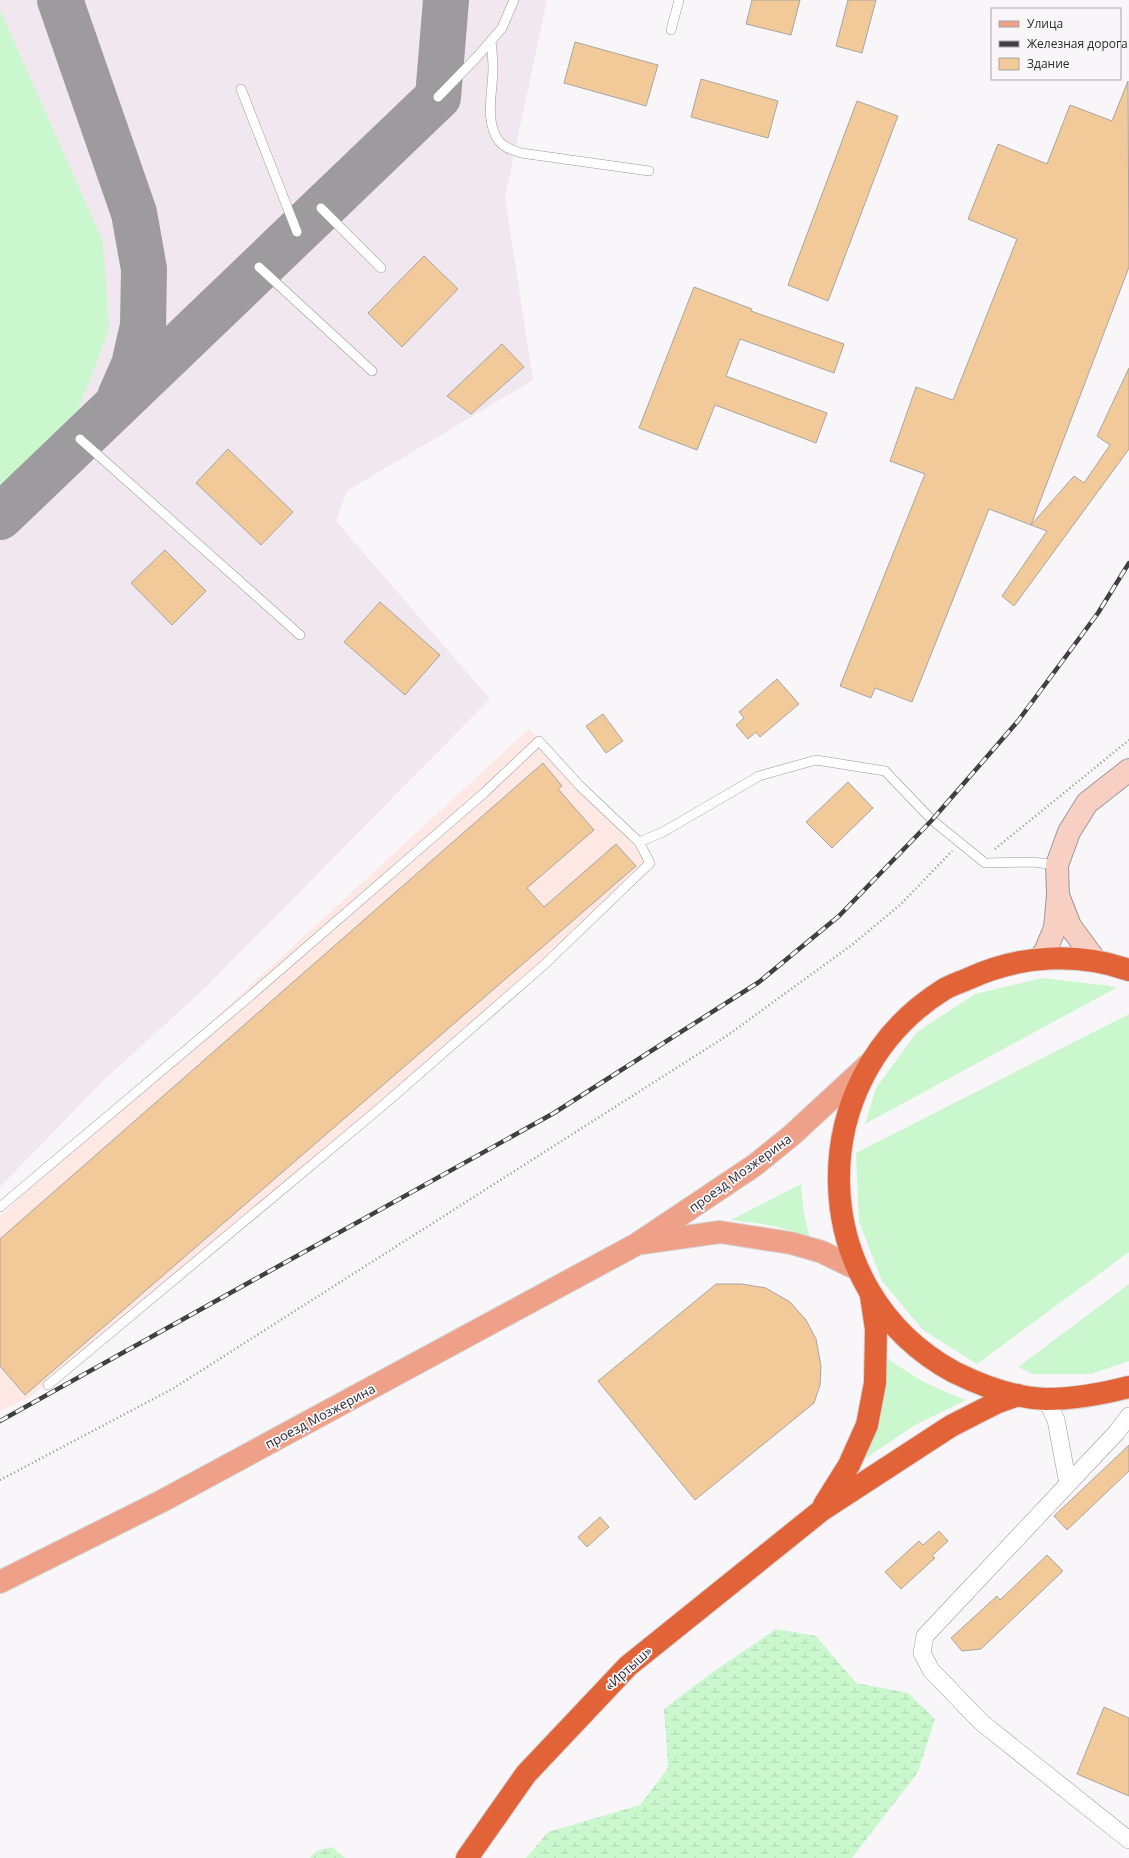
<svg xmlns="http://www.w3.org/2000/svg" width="1129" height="1858" viewBox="0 0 1129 1858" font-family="'Open Sans',sans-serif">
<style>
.built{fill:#f0e7ef}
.industrial{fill:#fde8e3}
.grass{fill:#cbf7cf}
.wetland{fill:url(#wetland-marsh)}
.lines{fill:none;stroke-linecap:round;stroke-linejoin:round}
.taxiway{stroke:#9d9b9d;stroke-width:46}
.building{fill:#f2ca99;stroke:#a7a5a2}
.lane-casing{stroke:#9a989a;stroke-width:10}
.street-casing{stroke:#9a989a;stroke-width:18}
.secondary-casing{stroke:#9a989a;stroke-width:24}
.primary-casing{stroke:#d5d5d5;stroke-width:24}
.highway-casing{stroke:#d5d5d5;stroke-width:24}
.path{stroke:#918f91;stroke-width:2.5;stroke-dasharray:1 3;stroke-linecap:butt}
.lane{stroke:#fff;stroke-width:9}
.street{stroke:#fff;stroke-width:17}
.secondary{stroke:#f7d0c3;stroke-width:22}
.primary{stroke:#eea188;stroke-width:22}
.highway{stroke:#e36338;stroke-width:22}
.rail-casing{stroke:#414041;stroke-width:4.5}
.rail{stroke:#f9f6f9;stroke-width:3;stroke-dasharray:9;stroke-linecap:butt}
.labels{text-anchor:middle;stroke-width:3.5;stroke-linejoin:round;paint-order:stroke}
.street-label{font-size:13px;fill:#2c2b2c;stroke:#f9f6f9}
</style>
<defs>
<pattern id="wetland-marsh" width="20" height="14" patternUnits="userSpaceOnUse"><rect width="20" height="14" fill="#cbf7cf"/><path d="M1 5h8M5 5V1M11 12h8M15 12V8" fill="none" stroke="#aed4b2"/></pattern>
</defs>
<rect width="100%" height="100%" fill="#f9f6f9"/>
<path class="built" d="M0,0H547L505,197L533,380L347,491L336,521L490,699L205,988L104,1080L0,1187Z"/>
<path class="industrial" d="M529,729L654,868L380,1108L30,1397L0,1411V1216Z"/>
<path class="grass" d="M0,10L103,242L109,330L72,425L0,495Z
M1042,978L1110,986L1116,988L865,1124L876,1088L917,1032L975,994Z
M1129,1014V1252L977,1364L923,1330L882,1281L859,1222L856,1153Z
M801,1184L804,1213L810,1239C780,1225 763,1224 731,1220Z
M1129,1284V1361L1091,1374H1033L1018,1367Z
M885,1356C912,1377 934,1388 966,1400L915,1425L860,1462L881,1406L886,1382Z"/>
<path class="wetland" d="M776,1629L816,1636L856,1683L908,1693L935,1719L918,1772L852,1858H526L548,1832L640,1805L668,1768L664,1709L707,1676Z
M332,1847L345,1858H310L316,1851Z"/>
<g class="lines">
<path class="taxiway" d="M60,0L134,213L144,269L143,326L134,365L120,397
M0,517L438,97L446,0"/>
</g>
<path class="building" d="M752,0H800L791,35L746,24Z
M848,0H876L862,53L836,46Z
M575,42L658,65L646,106L564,83Z
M701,79L778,101L768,138L691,117Z
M1128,81L1129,267L1031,525L989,509L912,702L875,688L871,698L840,686L925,474L890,461L916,387L953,400L1017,239L968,219L998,144L1047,164L1070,105L1112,121Z
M857,101L898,116L828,301L788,285Z
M424,256L458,289L402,347L368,313Z
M694,287L752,309L751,311L844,344L834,373L740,339L726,376L827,413L816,443L715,405L697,450L639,428Z
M502,344L524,367L471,414L447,396Z
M1129,368V449L1014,606L1002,596L1047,531L1031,525L1074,476L1084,483L1110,445L1097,436Z
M228,449L293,512L261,545L196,483Z
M165,550L206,591L172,625L131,583Z
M380,602L440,655L405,695L344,642Z
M777,679L799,704L760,737L756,732L748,739L736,725L744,718L739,712Z
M603,714L623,741L606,753L586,726Z
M543,763L562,786L558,789L594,830L527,888L544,907L616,844L636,866L25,1395L0,1366V1239Z
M848,782L873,808L832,848L806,822Z
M716,1284H742L766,1288L790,1302L806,1320L816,1339L821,1366L820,1385L814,1403L695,1500L598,1381Z
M1129,1445V1471L1067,1530L1054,1516Z
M600,1517L609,1527L587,1547L578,1537Z
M939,1531L948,1541L932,1556L935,1558L901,1589L885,1572L919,1541L923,1545Z
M1047,1555L1063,1571L981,1649L962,1651L951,1638L997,1596L1000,1600Z
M1104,1707L1129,1718V1796L1077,1774Z"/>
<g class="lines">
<defs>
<path id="lane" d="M671,30L679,0
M491,41C492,50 493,60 493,69C493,90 484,122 499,141C504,148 513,150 521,153L649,171
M241,89L297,232
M438,97L476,58L502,28L514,0
M321,208L381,268
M259,267L372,371
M80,439L300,635
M0,1207L249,997L484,793L539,741L580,786L639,842L663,832L759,776L816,760L885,771L932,820L985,863L1032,862L1057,865
M48,1385L380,1108L545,964L650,863L639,842"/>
<path id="street" d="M1046,1399L1056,1420L1068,1484
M1129,1416L1116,1433L925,1636L922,1653L931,1670L981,1722L1129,1840"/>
<path id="secondary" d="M1059,898L1070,926L1095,960
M1040,958L1045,952L1055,928L1058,895L1057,865L1069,832L1087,803L1129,770"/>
<path id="primary" d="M642,1243L720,1232L791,1243L822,1252L857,1269
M0,1582L162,1501L637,1244L755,1165L792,1135L871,1062"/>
<path id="highway" d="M1129,970C1077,952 1020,955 970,978C961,982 951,985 943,990C800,1080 805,1291 954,1372C982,1386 1015,1398 1046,1399C1075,1399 1102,1394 1129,1387
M824,1505L849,1465L867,1425L875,1383L876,1329L871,1296
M467,1858L526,1774L628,1666L822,1510L951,1426L996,1403L1018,1395"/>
</defs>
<use href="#lane" class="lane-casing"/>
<use href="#street" class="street-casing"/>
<use href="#secondary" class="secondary-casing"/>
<use href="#primary" class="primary-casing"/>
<use href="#highway" class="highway-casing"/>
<path class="path" d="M995,849L1129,740
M0,1480L174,1388L728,1035L853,944L901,904L952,851"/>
<use href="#lane" class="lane"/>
<use href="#street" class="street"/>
<use href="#secondary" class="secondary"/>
<use href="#primary" class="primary"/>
<use href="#highway" class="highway"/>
<defs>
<path id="rail" d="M0,1421L554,1113L759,982L839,916L932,820L1018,721L1098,613L1129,563"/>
</defs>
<use href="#rail" class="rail-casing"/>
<use href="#rail" class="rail"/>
</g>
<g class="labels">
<g class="street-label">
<text transform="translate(740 1173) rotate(-36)" y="5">проезд Мозжерина</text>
<text transform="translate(320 1416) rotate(-28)" y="5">проезд Мозжерина</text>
<text transform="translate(628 1668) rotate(-42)" y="5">«Иртыш»</text>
</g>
</g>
<rect x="991" y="8" width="130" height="72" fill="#f9f6f9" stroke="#a7a5a7"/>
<rect x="999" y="21" width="20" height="6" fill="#eea188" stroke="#a7a5a7"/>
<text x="1027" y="28" font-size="12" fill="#2c2b2c">Улица</text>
<rect x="999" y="41" width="20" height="6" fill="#414041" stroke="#a7a5a7"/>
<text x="1027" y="48" font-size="12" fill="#2c2b2c">Железная дорога</text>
<rect x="999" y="58" width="20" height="12" fill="#f2ca99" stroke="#a7a5a7"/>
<text x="1027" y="68" font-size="12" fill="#2c2b2c">Здание</text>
</svg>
